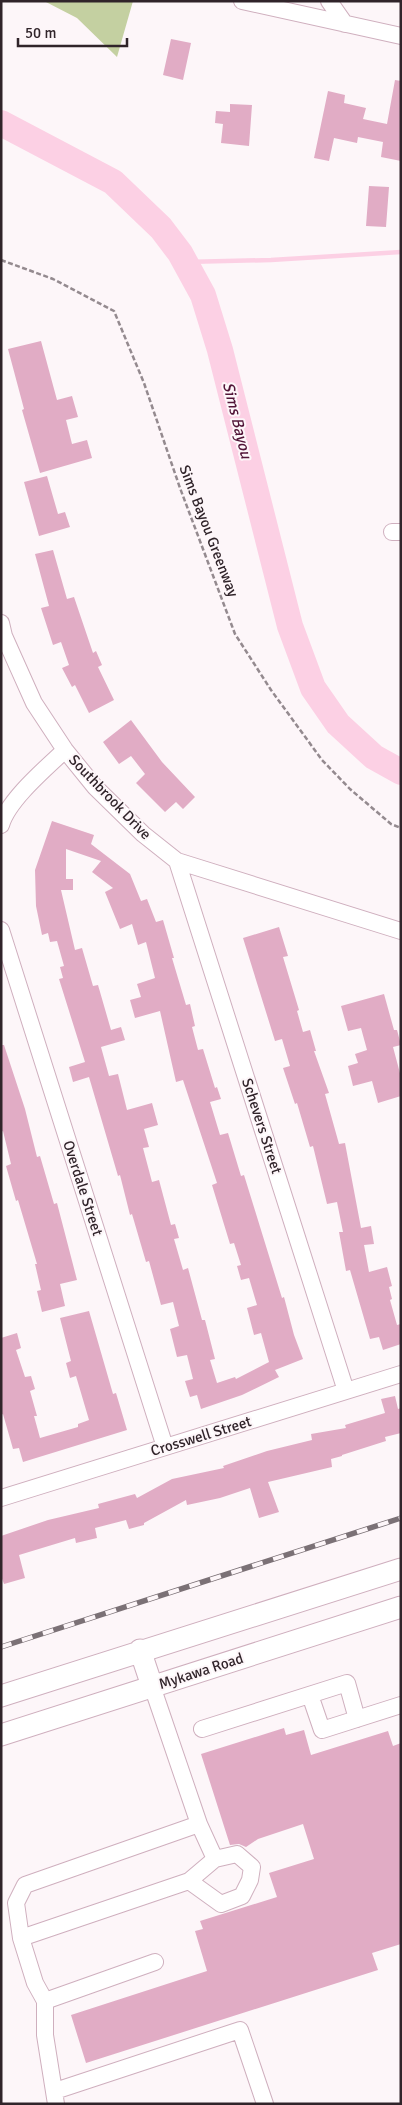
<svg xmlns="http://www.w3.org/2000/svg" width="402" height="2105" viewBox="0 0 402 2105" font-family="Signika,sans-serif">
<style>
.green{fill:#c4d0a1}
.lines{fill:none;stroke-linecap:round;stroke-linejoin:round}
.stream{stroke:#fcd0e4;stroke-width:4.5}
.river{stroke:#fcd0e4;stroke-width:26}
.building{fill:#e1acc5;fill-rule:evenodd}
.minor-casing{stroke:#cfafbe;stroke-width:18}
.major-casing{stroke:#cfafbe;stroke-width:23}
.path{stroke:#948a8f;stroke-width:2.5;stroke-dasharray:5 2.5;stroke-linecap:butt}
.minor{stroke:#fff;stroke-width:16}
.major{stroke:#fff;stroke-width:21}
.rail-casing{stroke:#7b7176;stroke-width:5.5}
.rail{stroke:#fdf6f9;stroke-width:4;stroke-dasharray:11;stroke-linecap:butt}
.labels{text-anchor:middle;stroke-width:4;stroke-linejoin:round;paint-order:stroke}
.street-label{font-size:15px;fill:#30242a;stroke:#fdf6f9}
.water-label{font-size:16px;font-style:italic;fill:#521538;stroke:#fdf6f9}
</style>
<rect width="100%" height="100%" fill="#fdf6f9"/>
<path class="green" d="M44,1H133L117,57L77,18Z"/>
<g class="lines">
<path class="stream" d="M185,262L271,260L401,252"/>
<path class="river" d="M1,123L113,182L161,228L180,253L203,295L220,350L290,626L313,688L338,724L374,757L401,772"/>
</g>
<path class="building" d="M171,39L191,43L183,80L163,75Z
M395,80L401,81V161L381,157L383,142L358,137L357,143L334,138L329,161L314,158L328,91L345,95L344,103L366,108L363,119L387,124Z
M230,104L252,105L249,146L221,143L223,124L215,123L216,111L230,112Z
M369,186L389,187L386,227L366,226Z
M41,341L57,400L72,396L78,417L66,420L72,444L87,440L92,458L40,473L22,410L24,409L8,349Z
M47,476L58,514L65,512L70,527L39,536L24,482Z
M53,550L67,599L74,597L93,653L96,651L102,665L98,667L114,700L89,713L75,685L72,687L62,668L69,665L61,642L53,645L41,608L49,606L35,554Z
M131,720L162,762L195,797L183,809L176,802L165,812L136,783L145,774L131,756L119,764L103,742Z
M52,821L94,835L91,844L130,874L141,901L147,899L156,922L163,920L174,958H172L186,1005L190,1004L195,1026L192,1027L198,1050L203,1049L215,1088L217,1087L221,1099L210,1102L220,1135L228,1133L241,1176L244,1175L282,1298L284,1297L294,1335L303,1359L275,1370L279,1377L242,1395L201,1409L197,1395L190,1397L185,1381L193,1379L187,1355L177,1357L170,1329L179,1326L173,1302L161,1305L149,1261L146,1262L132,1214L130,1215L120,1175L118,1176L89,1077L73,1082L69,1067L85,1062L59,979L63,978L60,967L64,966L57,941L50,942L48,933L42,935L36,906L35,870ZM66,849L101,861L92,872L113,888L105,892L120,929L132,924L138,945L146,942L155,978L137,984L141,997L130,1000L135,1018L160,1011L176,1082L183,1080L217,1183L212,1185L230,1244L234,1243L241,1265L237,1266L241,1280L249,1278L257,1305L247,1308L254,1335L261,1333L269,1362L236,1379L235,1377L217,1383L210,1360L215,1359L205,1320H202L188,1268L183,1270L174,1239L179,1238L175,1224L171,1225L159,1180L152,1182L143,1148L149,1147L144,1129L158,1125L152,1103L127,1110L118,1074L109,1076L101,1047L125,1040L121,1027L111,1030L98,985L93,986L82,948L75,950L61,890H73V879H66Z
M279,927L288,956L283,957L299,1010L297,1011L303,1032L310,1030L316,1051H314L329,1093L325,1094L339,1144L345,1143L361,1228L371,1226L374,1244L364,1245L369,1272L387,1267L392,1286L389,1287L392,1299L390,1300L397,1325L401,1324V1344L383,1350L379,1337L370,1339L350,1270L346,1271L339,1232H343L337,1202L327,1204L313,1146L310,1147L297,1103L295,1104L283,1068L290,1066L282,1039L275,1041L243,938Z
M384,994L394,1030H397L401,1045L393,1047L401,1077V1096L378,1103L372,1081L353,1086L348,1066L358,1063L355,1054L367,1050L361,1028L348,1031L341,1006Z
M1,1045H4L25,1109L37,1157L40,1156L54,1204L57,1203L77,1280L60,1284L65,1306L42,1312L37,1291L41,1290L35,1264H37L18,1200L16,1201L6,1166L11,1164L3,1131L1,1132Z
M89,1311L113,1394L116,1393L127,1430L23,1462L19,1448L13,1449L3,1414L1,1415V1338L17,1333L21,1348L16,1350L25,1377L31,1376L35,1389L30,1391L37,1416H34L40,1438L78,1427V1424L89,1420L76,1376L70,1378L66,1363L71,1361L60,1318Z
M395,1396L398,1409L401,1408V1433L385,1437L386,1441L342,1455V1456L331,1459L332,1467L268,1482L279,1512L259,1518L250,1488L220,1498L187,1505L186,1500L144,1523V1525L129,1529L126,1520L95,1528L97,1538L76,1543L75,1538L19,1555L25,1578L4,1584L1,1576V1536L48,1520L99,1508L98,1504L135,1494L137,1498L172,1479L224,1468L223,1466L267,1451L312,1440L311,1434L346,1428L345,1425L385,1413L381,1399Z
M284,1728L286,1735L304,1730L311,1755L388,1731L393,1746L401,1743V1944L372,1953L378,1970L86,2063L71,2015L207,1971L195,1931L203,1929L200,1921L277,1897L269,1873L314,1859L303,1824L258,1839L246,1847L239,1844L230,1845L201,1754Z"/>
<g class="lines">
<defs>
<path id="minor" d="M242,1L401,36
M329,1L345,24
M392,532H401
M1,623L4,636L34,703L65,750L95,787L143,834L177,861L401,931
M1,825C8,800 46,768 65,750
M177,861L346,1391
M1,930L165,1447
M1,1498L401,1374
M310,1695L322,1730L401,1705
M202,1729L347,1683L357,1719
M189,1881L221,1904L242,1896L250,1880L252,1867L237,1854L215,1859
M21,1938L189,1881L215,1859L199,1824L152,1686
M45,2001L155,1962
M55,2091L240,2030L265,2104
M56,2104L45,2035V2001L35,1983L21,1938L16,1903L25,1885L199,1824"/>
<path id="major" d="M140,1650L152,1686
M1,1696L401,1569
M1,1735L401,1607"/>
</defs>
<use href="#minor" class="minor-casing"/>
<use href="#major" class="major-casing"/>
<path class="path" d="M1,260L53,279L114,311L144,383L180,488L235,634L271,690L322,760L350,789L391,824L401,828"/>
<use href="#minor" class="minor"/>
<use href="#major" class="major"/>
<defs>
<path id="rail" d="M1,1647L401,1518"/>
</defs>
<use href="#rail" class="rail-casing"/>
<use href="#rail" class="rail"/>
</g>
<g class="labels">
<g class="street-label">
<text transform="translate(209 531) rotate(69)" y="5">Sims Bayou Greenway</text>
<text transform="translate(110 797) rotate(46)" y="5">Southbrook Drive</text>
<text transform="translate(262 1126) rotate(72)" y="5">Schevers Street</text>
<text transform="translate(83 1188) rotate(72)" y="5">Overdale Street</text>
<text transform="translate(201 1436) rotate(-17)" y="5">Crosswell Street</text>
<text transform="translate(201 1671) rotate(-18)" y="5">Mykawa Road</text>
</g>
<g class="water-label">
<text transform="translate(238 420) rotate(76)" y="6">Sims Bayou</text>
</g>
</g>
<rect width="402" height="2105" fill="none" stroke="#30242a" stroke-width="5"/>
<path d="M18 38v8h109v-8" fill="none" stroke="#30242a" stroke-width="2.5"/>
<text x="25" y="38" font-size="15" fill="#30242a" stroke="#fdf6f9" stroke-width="4" paint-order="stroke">50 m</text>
</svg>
